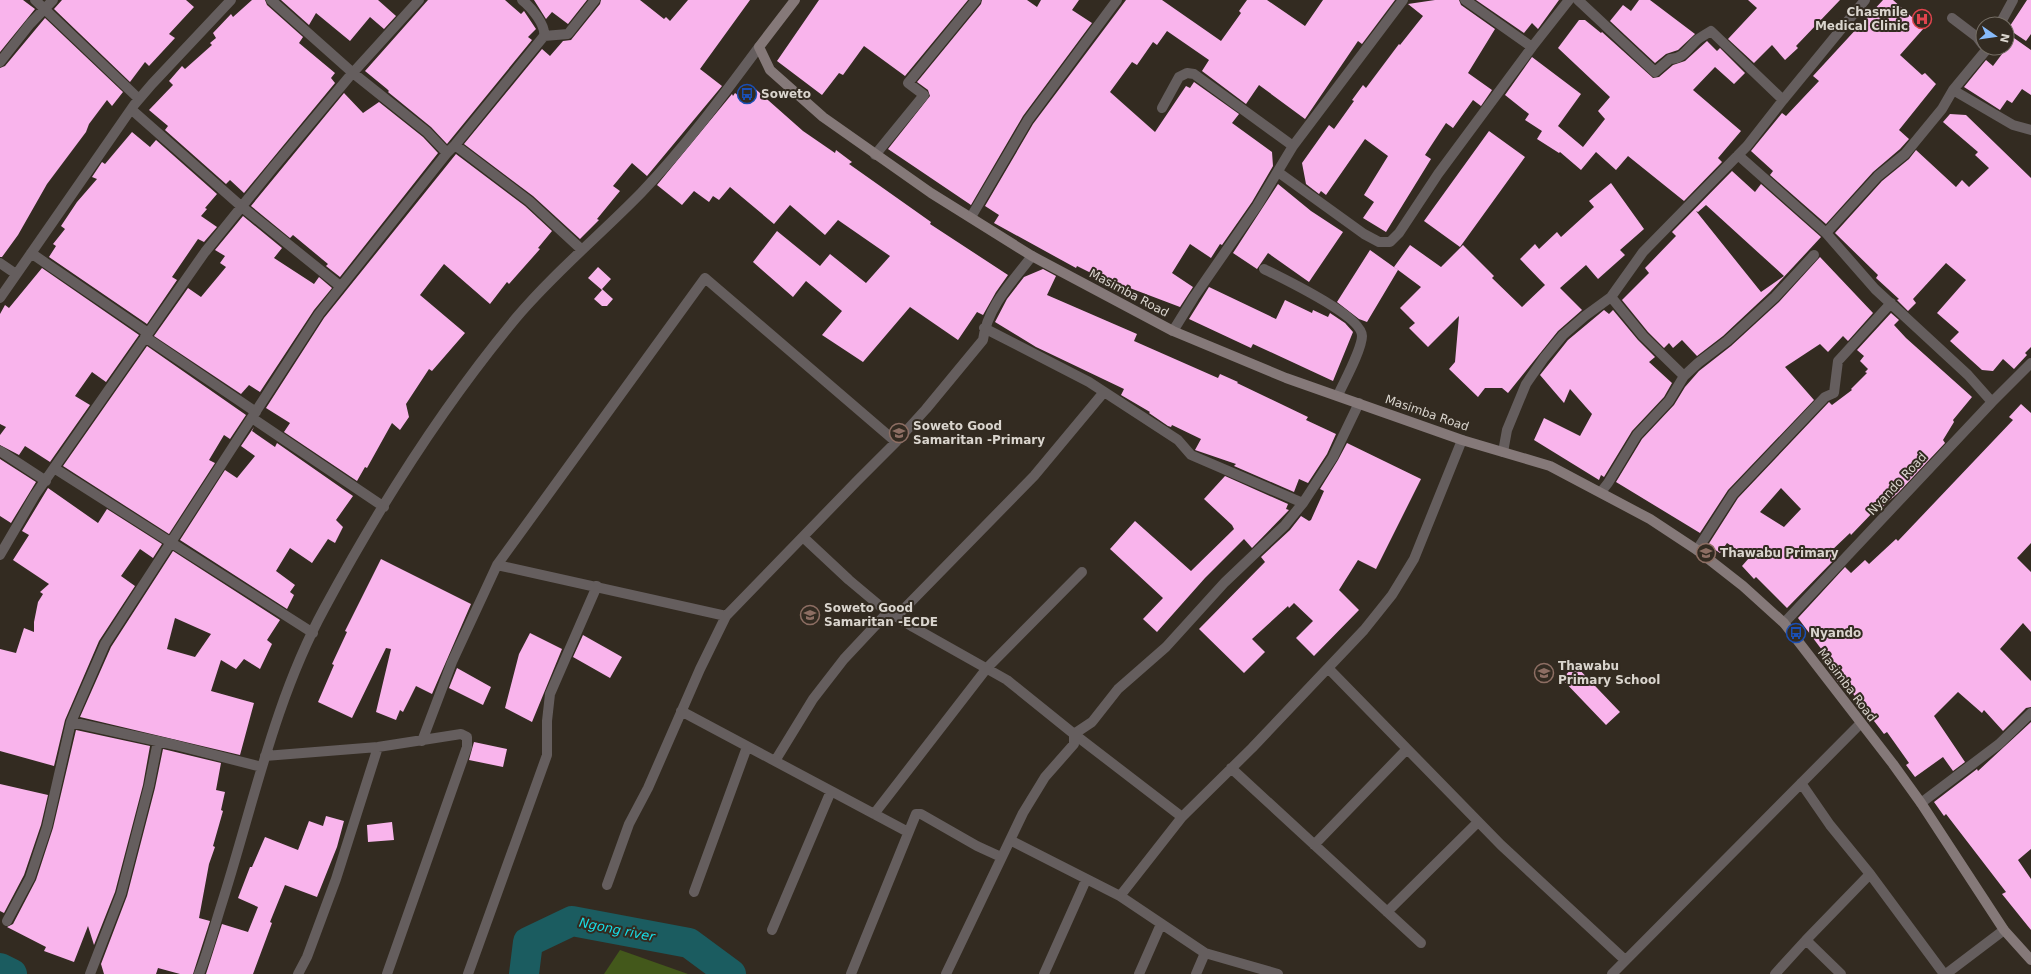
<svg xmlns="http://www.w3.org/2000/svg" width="2031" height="974" viewBox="0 0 2031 974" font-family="'DejaVu Sans',sans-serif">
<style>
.green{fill:#43581b}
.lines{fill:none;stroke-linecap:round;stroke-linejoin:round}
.river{stroke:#1b5c60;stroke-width:30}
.building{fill:#f9b4ec;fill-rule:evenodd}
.street{stroke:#655e5e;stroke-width:10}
.secondary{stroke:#857979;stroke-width:10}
.labels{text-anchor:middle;stroke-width:4;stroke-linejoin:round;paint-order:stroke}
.poi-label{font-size:12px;font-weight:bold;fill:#dad5ce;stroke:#332b21;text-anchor:start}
.street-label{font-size:12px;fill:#dad5ce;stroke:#332b21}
.water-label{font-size:13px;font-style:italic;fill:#17dde6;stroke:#332b21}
</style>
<rect width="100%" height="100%" fill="#332b21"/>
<path class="green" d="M620,950L688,974H604Z"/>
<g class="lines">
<path class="river" d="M0,968L12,974
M524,974L528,942L572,921L689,943L731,974"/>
</g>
<path class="building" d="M0,0H23L35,9L0,52Z
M62,0H186L194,7L169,34L175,38L149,66L145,62L130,82L54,9Z
M252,0H265L267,5L303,37L299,43L335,73L331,78L335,83L244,193L230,180L226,184L165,130L168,126L149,110L173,85L169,81L182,66L185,69L212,45L210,43L216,38L213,33L231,14L233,17Z
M281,0H378L396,16L384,29L370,17L350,41L316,13L309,25Z
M428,0H505L521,14L524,11L536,29L528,37L532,40L447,144L431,127L388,92L389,91L387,89L365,71Z
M534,0H587L568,24L552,12L546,19Z
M601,0H640L664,19L666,17L670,21L688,0H750L700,69L722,86L647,176L632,163L613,186L620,191L597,219L599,220L580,239L533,196L464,144L542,49L550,56L563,41L571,40L600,4Z
M819,0H968L905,76L864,46L843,75L839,73L822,95L777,61Z
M982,0H1027L1037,7L1041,0H1079L1072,10L1092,23L1023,116L971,205L888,149L930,96L928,90L917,82L981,4Z
M1126,0H1162L1221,41L1241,13L1239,11L1247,0H1267L1305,26L1323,0H1395L1362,44L1358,41L1305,119L1259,85L1246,104L1202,71L1209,60L1167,31L1157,45L1153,42L1137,65L1132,62L1110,92L1155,132L1186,86L1190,88L1194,82L1239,114L1232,123L1272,152L1273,166L1252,202L1222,245L1220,244L1211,258L1190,244L1172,273L1193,287L1180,307L1114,282L1113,284L1077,266L1076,268L994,223L999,215L985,206L1033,124Z
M1435,0H1459L1461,5L1495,29L1468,73L1492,90L1481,106L1473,100L1453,128L1446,123L1425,155L1431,159L1386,232L1363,218L1374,202L1364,195L1388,156L1365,139L1326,195L1321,191L1319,194L1306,184L1302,163L1329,125L1334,129L1354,101L1352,100L1363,85L1366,88L1399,44L1400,45L1423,16L1408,4Z
M1476,0H1559L1538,29L1532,23L1524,33Z
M1639,0H1650L1695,34L1678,50L1666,54L1655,63L1610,21L1623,5L1631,11Z
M1748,0H1840L1796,46L1798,48L1785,60L1772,45L1754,63L1728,39L1757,8Z
M1883,0H1893L1924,28L1900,55L1922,75L1925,73L1936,84L1899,130L1909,139L1900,149L1873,172L1826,224L1770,175L1773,171L1751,151L1782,113L1786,116L1819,81L1813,76Z
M2027,0H2031V34L2026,41L2008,29Z
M45,18L123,92L112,106L107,100L89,124L86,132L47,184L18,235L2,257H0V68L5,66Z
M1579,20H1585L1601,33L1602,32L1653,78L1659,77L1673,65L1685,61L1707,41L1717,51L1720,48L1745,73L1734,84L1715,67L1693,90L1741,131L1718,158L1722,162L1684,201L1628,156L1616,170L1596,152L1581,170L1560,152L1559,153L1537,139L1542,131L1525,120L1529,114L1505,95L1532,57L1581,94L1558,126L1583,147L1605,119L1598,111L1610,97L1558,48Z
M2014,38L2031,50V95L2022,89L2012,103L2007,100L2000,110L1964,87L1986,60L1993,66Z
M752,86L803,131L835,153L836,150L852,162L849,164L931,222L930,224L1008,275L996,292L983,315L977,312L958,340L910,307L863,362L822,335L842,311L806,281L793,297L753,262L777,231L820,266L830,254L866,283L890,256L838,220L825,235L790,205L774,224L730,187L719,200L713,196L709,202L694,191L682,205L657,185L732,94L733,96L735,93L743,99Z
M344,93L363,113L379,102L423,137L438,153L340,277L326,266L328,264L293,235L290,238L251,206Z
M1950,114L1966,115L2031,178V347L2025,353L2027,355L2014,369L2003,359L1993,371L1982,370L1950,341L1959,332L1937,313L1966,280L1946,263L1913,299L1916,303L1908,311L1897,300L1899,299L1876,278L1878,275L1835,233L1882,181L1909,159L1916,150L1956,187L1962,180L1969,187L1989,168L1975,155L1978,152L1943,122Z
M1489,131L1525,157L1460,247L1424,221Z
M132,132L150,147L156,140L217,194L205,208L207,209L201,216L217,227L204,242L198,239L172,277L177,280L147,324L49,257L56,246L53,244L65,229L61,226L77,202L97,179L92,177L102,162L105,164Z
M456,154L525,206L552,231L538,248L540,249L509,284L507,282L490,304L444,264L420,295L465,333L432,371L429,369L406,404L409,417L400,430L392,423L367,468L365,467L357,481L284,432L290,423L266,408L324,318Z
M1732,171L1755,192L1761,184L1821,237L1770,292L1723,336L1697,356L1682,340L1673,348L1669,343L1664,348L1648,332L1622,300L1649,273L1645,268L1676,236L1672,232ZM1706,205L1784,276L1761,292L1696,211L1698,212Z
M1611,183L1644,229L1620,250L1625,255L1598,279L1586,265L1560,288L1582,310L1558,331L1508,393L1502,388H1485L1478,397L1449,369L1455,362L1459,316L1428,347L1409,328L1415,323L1400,308L1421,287L1394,267L1410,245L1441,267L1463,245L1494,276L1492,278L1522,307L1545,285L1520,259L1535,244L1539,249L1557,232L1561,237L1594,207L1589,201Z
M1278,184L1311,211L1343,232L1309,282L1268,253L1257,269L1233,253Z
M243,216L282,248L274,258L314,284L319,277L332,288L314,310L260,392L249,385L241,394L154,336L188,288L201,297L226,267L220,263L225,256L215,250Z
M1370,250L1398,270L1367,322L1359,319L1337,302Z
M1820,257L1873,313L1848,341L1843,336L1828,352L1820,344L1785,367L1814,400L1728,490L1700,533L1616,482L1642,439L1674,405L1685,387L1699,371L1731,346L1779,302Z
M598,267L611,279L602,289L613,299L607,306H602L594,299L602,290L588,278Z
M42,268L139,335L106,382L92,372L75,396L90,405L50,462L25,446L19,455L0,445V435L6,427L0,424V314L5,305L9,308Z
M1043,269L1056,276L1047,295L1137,334L1134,341L1218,378L1220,374L1238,382L1237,383L1308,417L1306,420L1336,434L1327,454L1308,483L1299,479L1294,492L1234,466L1236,464L1195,450L1201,439L1172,425L1171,427L1168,426L1149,413L1150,412L1121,395L1124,389L1036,347L995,322L1007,299L1024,277Z
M1209,287L1276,319L1285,300L1312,313L1313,310L1328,317L1330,313L1345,323L1353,332L1333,381L1253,344L1251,348L1189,319Z
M1604,310L1609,314L1613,310L1638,340L1655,357L1649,362L1672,383L1664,397L1632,431L1604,477L1601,475L1599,480L1534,440L1544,418L1580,436L1592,414L1570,389L1564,403L1540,375L1568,340Z
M1891,313L1899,320L1894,325L1906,338L1972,397L1953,420L1954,422L1943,440L1945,443L1898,493L1879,510L1877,508L1851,535L1850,533L1830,552L1836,558L1787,608L1756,577L1754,579L1742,566L1749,558L1727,543L1720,553L1708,545L1738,498L1829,402L1832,405L1852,390L1851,389L1867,373L1865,372L1868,369L1860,361L1864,356L1857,350ZM1781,488L1801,509L1784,527L1760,512Z
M147,346L246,415L230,439L224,435L209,460L215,463L169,534L63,466Z
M2021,404L2031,413V543L2017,558L2031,572V632L2023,623L2000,649L2031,681V707L2026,708L2003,731L1984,710L1982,713L1958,692L1934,716L1965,762L1953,771L1943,757L1915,777L1906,765L1909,763L1887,732L1884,734L1844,682L1840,685L1829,670L1834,666L1798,618L1845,567L1851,573L1865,560L1869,564L1896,539L1898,541L2013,420L2009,417Z
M254,427L252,431L275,447L277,443L353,496L336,520L343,527L335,543L328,539L312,563L290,548L276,571L295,585L290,592L294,595L287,609L180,540L225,470L237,478L255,456L241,446Z
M1347,443L1421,479L1376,569L1358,560L1339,590L1359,610L1314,656L1296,638L1313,621L1294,603L1289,608L1288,606L1252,639L1265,652L1244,673L1199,629L1265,562L1261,557L1290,530L1301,516L1309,521L1311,520L1324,491L1320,489L1338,460Z
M0,459L36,482L11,523L0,516Z
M1225,476L1288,504L1286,509L1289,510L1252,548L1244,539L1205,578L1157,632L1143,619L1163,598L1110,549L1135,521L1191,571L1234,529L1232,525L1204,499Z
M48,488L98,523L107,509L162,544L153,558L140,549L121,576L135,586L99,641L65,720L54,766L0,751V649L16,653L24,628L34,632V622L38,602L43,594L40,592L49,584L13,560L29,535L22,531Z
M173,551L280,620L267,640L272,644L260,669L244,659L236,669L221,660L211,691L254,703L240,755L80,717L111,647ZM175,618L211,634L195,657L167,649Z
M381,559L471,604L432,694L416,686L403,712L400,710L396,720L376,712L391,649L386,648L352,718L318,702L334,665L332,664L347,632L345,631Z
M530,633L562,649L532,722L505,708L519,654Z
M583,635L622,657L610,678L573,657Z
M1575,665L1620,712L1606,725L1562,679Z
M457,668L491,687L483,705L449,688Z
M2031,722V849L2018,860L2031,879V930L2002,894L2006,892L1946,814L1944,816L1934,802L1977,769L1978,771Z
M76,730L150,746L143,785L115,892L94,945L88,926L74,962L44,951L46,947L7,927L13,924L36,880L53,828Z
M474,742L507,749L503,767L469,760Z
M163,749L221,763L216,790L225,792L221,810L223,811L213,846L215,847L209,864L199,918L210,921L193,974H180L158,968L156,974H104L101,964L127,896L155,788Z
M0,784L48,795L41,825L24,875L4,913L0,911Z
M326,816L344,821L337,847L317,897L285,885L270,922L272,923L253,974H206L222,924L248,932L258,907L238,898L250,867H252L265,837L298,850L309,821L323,826Z
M392,822L394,840L368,842L367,825Z"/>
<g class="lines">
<path class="street" d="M35,0L139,99
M271,0L353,73L427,132L447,153
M522,0C531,7 546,25 544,36
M1465,0L1532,47L1569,0
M1578,0L1655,72L1670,59C1683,59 1688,48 1697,40C1701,37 1706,34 1711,31L1783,100
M1952,18L1977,37L1983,45
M2000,24L2013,0
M0,62L30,24L53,0
M1953,90L1987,49L1986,48
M1162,108L1179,77L1187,73L1194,74L1293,146
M132,110L242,207L340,286
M455,145L529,201L582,250
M875,155L924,95L908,83L976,0
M1738,155L1826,233L1875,289L1968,375L1992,402
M1278,172L1364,234L1379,242H1390L1399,233L1438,174L1532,47
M971,217L1028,120L1117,0
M1826,233L1878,176L1905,154L1942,109L1953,90L2013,125L2031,130
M31,253L148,333
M0,263L16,274
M1264,269C1282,278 1362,316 1362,336C1362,349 1344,382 1338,395
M1611,297L1643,336L1684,376
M0,298L134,105L152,84L231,0
M984,328L1089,382L1178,440L1191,455L1303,503
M1173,331L1194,297L1257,206L1293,146L1403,0
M145,337L256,412
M252,418L384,507
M0,451L46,481
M1503,452L1507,430L1526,384L1544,358L1563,335L1585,316L1611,297L1643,252L1747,146L1783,100L1865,0
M54,468L313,633
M1601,492L1608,483L1637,435L1669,401L1684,376L1698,363L1727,341L1775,297L1814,255
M803,537L849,580L880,606L913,627L1007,680L1074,734L1182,817
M1697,550L1733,494L1825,397L1834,393L1838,361L1891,303
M0,555L35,495L205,252L272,169L349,77L419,0
M497,565L726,616L857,481L896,442L926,409L983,340C987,307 1013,281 1032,256
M896,617L1034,476L1104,392
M1784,623L1992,402L2031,363
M1328,668L1501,845L1625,960
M681,711L908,832
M71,722L175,745L262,767
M1074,734L1092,722L1118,689L1166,647L1225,582L1285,525L1303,503L1333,457L1359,403
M422,741L452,662L497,565L705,278L896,442
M265,756L378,747L461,734L467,737V747L387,974
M775,761L813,699L844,659L888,612
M1231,768L1421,943
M1801,783L1830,825L1870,874L1806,940L1841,974
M1921,803L1999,744L2031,713
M874,814L987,668L1082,572
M1010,840L1120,896L1182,817L1252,748L1364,630L1392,595L1414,559L1462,440
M1314,845L1407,749
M1870,874L1944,974
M607,885L629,824L648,788L700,669L726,616
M694,892L747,747
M1120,896L1205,953L1278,974
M1387,912L1478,822
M7,921L30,878L47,827L71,722L105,644L319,314L447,153L455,145L544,36L568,34L595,0
M772,930L831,791
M90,974L121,894L149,786L158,741
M199,974C208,952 214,928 221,906C253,806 274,701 324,609C379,507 442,407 516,318C554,273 600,235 641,193C684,148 722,97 759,47
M298,974L307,957L336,879L378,747
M468,974L547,755V721L550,694L597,586
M851,974L916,814H921L977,846L1001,857
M946,974L1023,813L1045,777L1074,744V734
M1044,974L1086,880
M1139,974L1161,924
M1196,974L1205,953
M1612,974L1860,724
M1775,974L1806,940
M1946,974L2004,930"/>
<path class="secondary" d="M795,0L759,47L770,70L823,117L931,193L1032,256L1173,331L1286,378L1462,440L1550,466L1650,519L1697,550L1743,586L1784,623L1893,764L1921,803L2004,930L2031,960"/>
</g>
<defs>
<symbol id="hospital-ring" viewBox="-11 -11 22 22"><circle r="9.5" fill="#332b21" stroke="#e0444e" stroke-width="1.5"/><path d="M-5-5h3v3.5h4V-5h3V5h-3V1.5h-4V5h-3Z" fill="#e0444e"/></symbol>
<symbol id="bus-ring" viewBox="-11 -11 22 22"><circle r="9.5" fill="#332b21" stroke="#1a4fb4" stroke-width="1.5"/><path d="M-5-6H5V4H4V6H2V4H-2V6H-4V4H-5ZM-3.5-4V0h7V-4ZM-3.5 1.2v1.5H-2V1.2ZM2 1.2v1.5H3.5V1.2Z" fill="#1a4fb4"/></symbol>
<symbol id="school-ring" viewBox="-11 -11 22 22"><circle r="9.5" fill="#332b21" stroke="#8d6e63" stroke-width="1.5"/><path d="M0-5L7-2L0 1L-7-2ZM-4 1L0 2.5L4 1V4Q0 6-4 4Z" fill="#8d6e63"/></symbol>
</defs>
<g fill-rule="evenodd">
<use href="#hospital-ring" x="1911" y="8" width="22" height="22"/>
<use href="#bus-ring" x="736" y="83" width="22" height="22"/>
<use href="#school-ring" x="888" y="422" width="22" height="22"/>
<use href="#school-ring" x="1695" y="542" width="22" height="22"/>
<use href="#school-ring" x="799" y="604" width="22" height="22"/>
<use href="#bus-ring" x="1785" y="622" width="22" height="22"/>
<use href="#school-ring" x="1533" y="662" width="22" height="22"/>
</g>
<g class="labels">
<g class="poi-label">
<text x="1908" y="16" text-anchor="end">Chasmile<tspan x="1908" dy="14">Medical Clinic</tspan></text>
<text x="761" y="98">Soweto</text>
<text x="913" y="430">Soweto Good<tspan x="913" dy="14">Samaritan -Primary</tspan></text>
<text x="1720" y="557">Thawabu Primary</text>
<text x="824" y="612">Soweto Good<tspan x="824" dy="14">Samaritan -ECDE</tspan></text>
<text x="1810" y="637">Nyando</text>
<text x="1558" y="670">Thawabu<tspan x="1558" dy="14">Primary School</tspan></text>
</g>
<g class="street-label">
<text transform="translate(1129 293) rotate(28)" y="4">Masimba Road</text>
<text transform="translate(1427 413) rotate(19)" y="4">Masimba Road</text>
<text transform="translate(1897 484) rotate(-47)" y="4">Nyando Road</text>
<text transform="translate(1847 685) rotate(53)" y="4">Masimba Road</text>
</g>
<g class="water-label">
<text transform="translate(617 929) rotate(11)" y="5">Ngong river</text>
</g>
</g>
<g transform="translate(1995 36) rotate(103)"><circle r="19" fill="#332b21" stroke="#766f66"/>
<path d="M0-3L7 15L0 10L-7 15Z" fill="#87bbfb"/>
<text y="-6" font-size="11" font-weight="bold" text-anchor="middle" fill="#dad5ce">N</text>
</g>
</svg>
